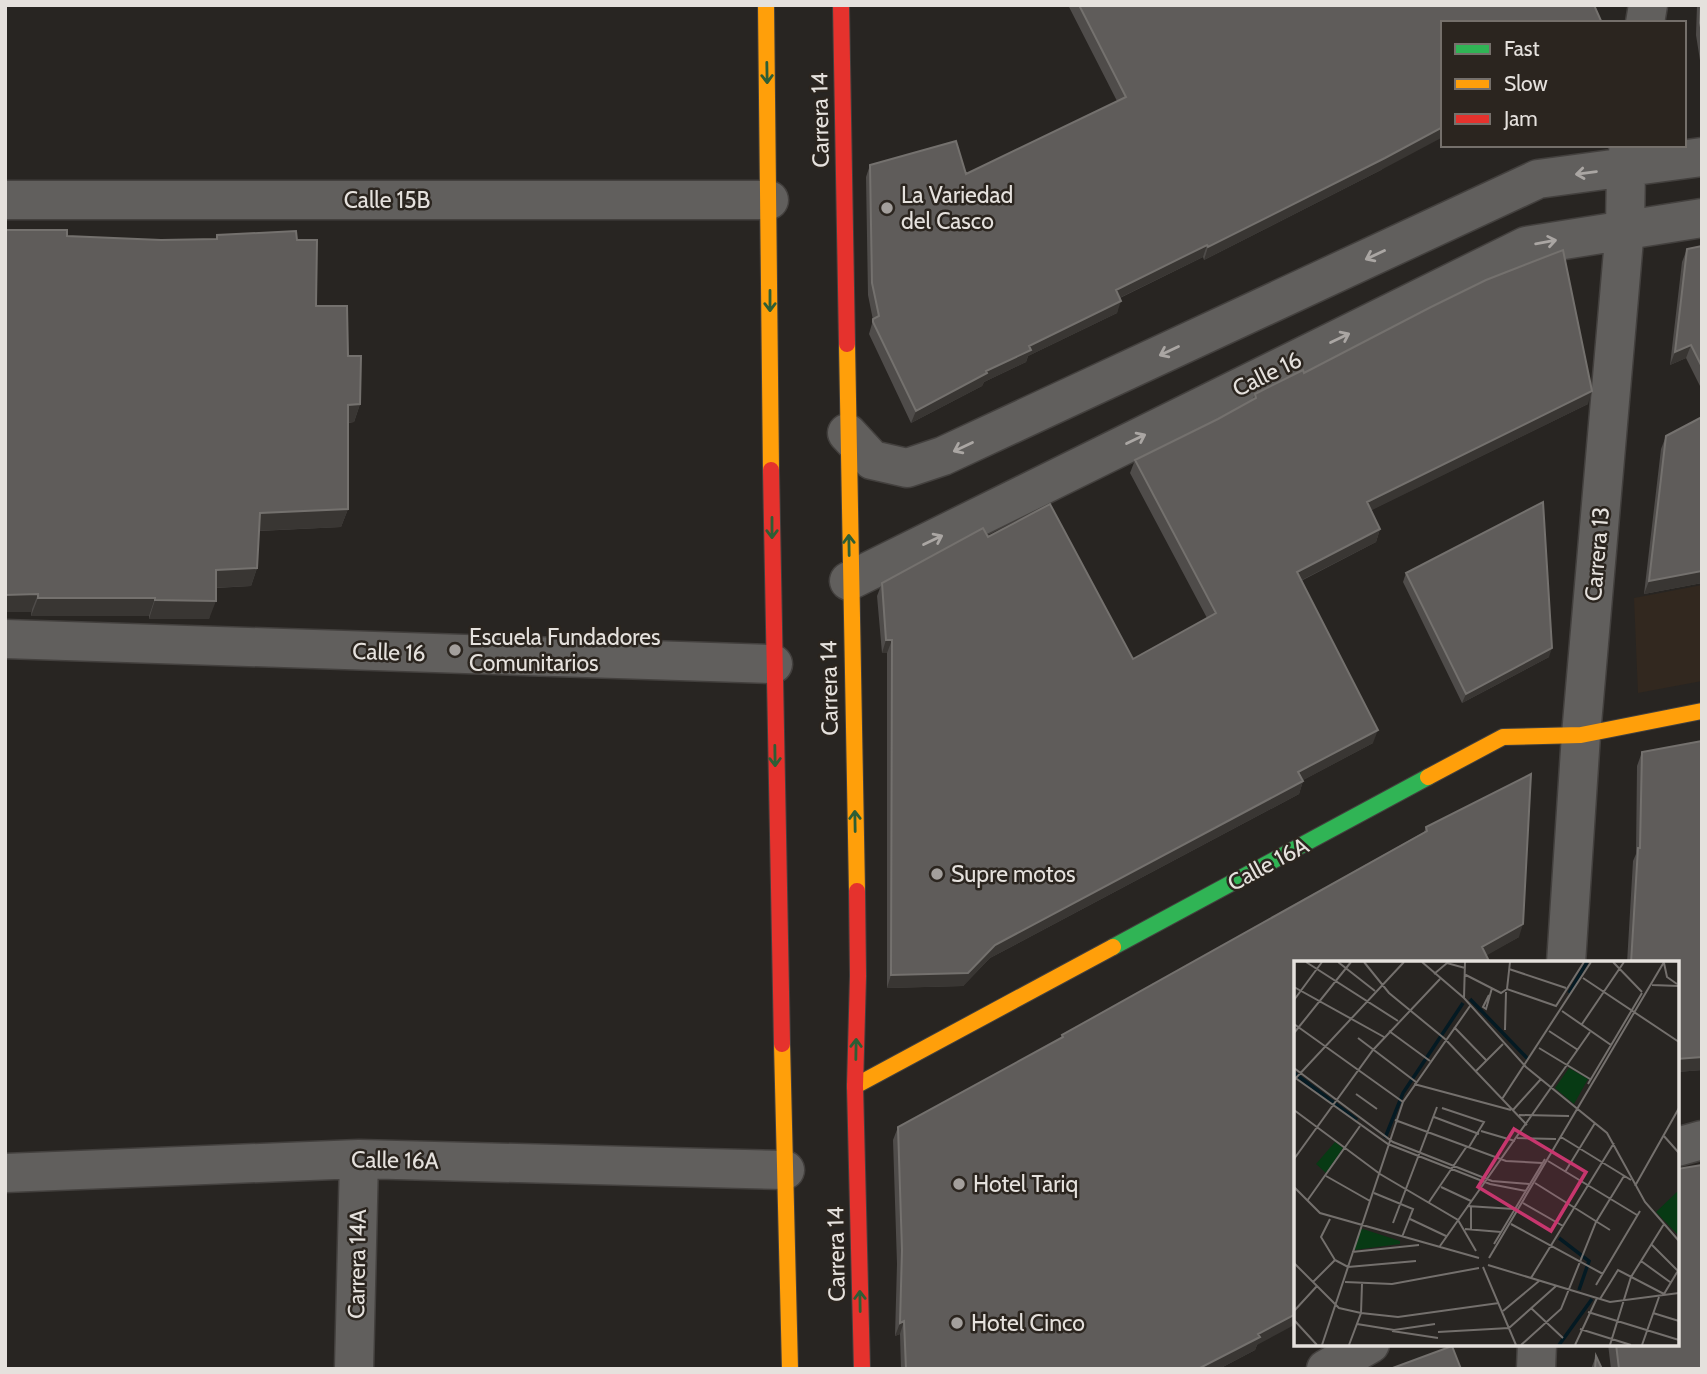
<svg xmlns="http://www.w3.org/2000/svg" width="1707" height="1374" viewBox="0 0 1707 1374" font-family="Cabin,sans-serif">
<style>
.built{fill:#32281f}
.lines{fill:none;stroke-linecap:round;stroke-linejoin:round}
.street-casing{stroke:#43403e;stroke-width:41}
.fast-casing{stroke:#43403e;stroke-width:18}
.slow-casing{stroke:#43403e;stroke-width:18}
.jam-casing{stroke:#43403e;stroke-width:18}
.street{stroke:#615f5d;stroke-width:38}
.fast{stroke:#30b455;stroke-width:16}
.slow{stroke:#ff9f0a;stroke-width:16}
.jam{stroke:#e5322d;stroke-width:16}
.wall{fill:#4f4c4a}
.shaded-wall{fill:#393633}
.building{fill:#5f5c5a;stroke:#74716e;stroke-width:2}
.oneway{stroke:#2d5e35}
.oneway2{stroke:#aaa6a3}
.poi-dot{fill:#a39f9c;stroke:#2b251f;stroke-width:2.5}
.labels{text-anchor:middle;stroke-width:5;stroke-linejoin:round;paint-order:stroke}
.street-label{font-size:23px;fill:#e5e1dd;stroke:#2b251f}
.poi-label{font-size:23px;fill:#e5e1dd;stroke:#2b251f;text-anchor:start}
.inset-river{fill:none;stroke:#041a23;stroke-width:3.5}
.inset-road{fill:none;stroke:#74706d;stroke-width:2}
.view{fill:#c7366e;fill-opacity:0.15;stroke:#c7366e;stroke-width:3.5}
.inset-edge{fill:none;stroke:#e5e1dd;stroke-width:3.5}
</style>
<rect width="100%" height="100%" fill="#282522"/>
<path class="built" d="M1702,585V681L1638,693L1634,598Z"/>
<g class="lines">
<defs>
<path id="street" d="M1645,23L1648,5
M5,200H769
M847,433L872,460L907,468L943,456L1538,179L1702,157
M849,581L1526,246L1702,218
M5,639L773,664
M1566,963L1581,735L1625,228L1626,168L1629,145
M1677,1147L1702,1140
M5,1173L359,1159L785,1170
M354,1369L359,1159
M1326,1369L1370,1344
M1536,1369L1537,1344"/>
<path id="fast" d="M1113,947L1428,777"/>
<path id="slow" d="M766,5L771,470
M847,344L857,891
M1428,777L1503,737L1581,735L1702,711
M782,1044L790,1369
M855,1086L1113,947"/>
<path id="jam" d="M841,5L847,344
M771,470L782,1044
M857,891L858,976L855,1086L862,1369"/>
</defs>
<use href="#street" class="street-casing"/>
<use href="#fast" class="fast-casing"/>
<use href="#slow" class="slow-casing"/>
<use href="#jam" class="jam-casing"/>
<use href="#street" class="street"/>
<use href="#fast" class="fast"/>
<use href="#slow" class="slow"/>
<use href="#jam" class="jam"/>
</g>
<path class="wall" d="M1068,5H1595L1381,170L1204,260L1203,257L1120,298L1117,313L1028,356L1026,362L984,382L982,386L911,423L869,334L873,320L868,295L866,177L870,165L966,174L1117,101Z
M1697,5H1702V73L1696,35Z
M217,235L297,240L316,306L348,356L360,404L354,422L348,423V509L341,527L259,531L257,568L251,586L216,588L209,619H149V616H31L67,236L161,240L216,239Z
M1702,246V390L1686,358L1670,365L1682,262L1687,249Z
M1304,373L1588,404L1371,510L1380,529L1376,542L1301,581L1373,743L1303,780V781L1299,794L990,958L963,986L887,988V653H882L877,596L882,583L988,537L1133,659L1207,618L1130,473L1135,460L1218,419L1252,400L1255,394Z
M1702,417V583L1644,594L1661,449L1666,436Z
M1406,573L1549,657L1462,703L1403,582Z
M1702,741V1070L1677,1072V963H1627L1633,861L1636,854L1637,766L1642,752Z
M1426,827L1519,937L1486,955L1257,1345L1255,1350L1219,1369H901L900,1334L895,1336L897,1264L893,1140L898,1127L1061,1039L1062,1035L1424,832Z
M1608,1344H1677L1702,1369H1611Z
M1596,1356L1602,1369H1591Z"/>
<path class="shaded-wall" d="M1443,127V137L1381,170L1204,260L1208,247Z
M1207,245L1203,257L1111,302L1116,290Z
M1121,301L1117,313L1028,356L1026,362L984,382L982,386L911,423L916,411L1029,346Z
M1691,345L1686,358L1670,365L1675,352Z
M1592,391L1588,404L1362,515L1367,502Z
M360,404L354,422L341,423L348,405Z
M348,509L341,527L253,531L260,513Z
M1380,529L1376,542L1292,585L1297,572Z
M257,568L251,586L209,588L216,570Z
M1702,571V583L1644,594L1649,581Z
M38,594L31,612H5V595Z
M38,598H155L149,616H31Z
M155,600L216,601L209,619H149Z
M886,640H892L887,653H882Z
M1552,648L1549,657L1462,703L1466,694Z
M1378,730L1373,743L1294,785L1298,772Z
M1303,781L1299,794L990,958L963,986L887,988L891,975L995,945Z
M1523,924L1519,937L1477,961L1482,947Z
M1702,1057V1070L1677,1072V1059Z
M1296,1314V1324L1257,1345L1255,1350L1219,1369H1198L1258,1334Z
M904,1321L900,1334L895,1336L900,1323Z"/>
<path class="building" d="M1079,5H1594L1602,23H1443V127L1385,158L1208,247L1207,245L1116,290L1121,301L1029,346L1031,350L986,371L987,373L916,411L873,322V319L879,316L872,283L870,165L956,141L966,174L1126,97Z
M1701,5H1702V32L1700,23Z
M5,230H67V236L161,240L217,239V235L296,231L297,240H317L316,306H347L348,356H361L360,404L348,405V509L260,513L257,568L216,570V601L155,600V598H38V594L5,595Z
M1702,246V367L1691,345L1675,352L1687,249Z
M1563,250L1592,391L1367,502L1380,529L1297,572L1378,730L1298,772L1303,781L995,945L968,973L891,975L892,640H886L882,583L983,528L988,537L1050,504L1133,659L1216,613L1135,460L1218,419L1256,398L1255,394L1303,370L1304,373L1431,307L1486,280Z
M1702,417V571L1649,581L1666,436Z
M1543,502L1552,648L1466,694L1406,573Z
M1702,741V1057L1677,1059V963H1631L1638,848H1640L1642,752Z
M1531,774L1523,924L1482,947L1490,963H1296V1314L1258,1334L1260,1337L1198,1369H906L904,1321L900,1323L902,1250L898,1127L1063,1037L1062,1035L1427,831L1426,827Z
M1702,1165V1369H1619L1616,1344H1677V1169Z
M1452,1346L1461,1369H1390Z
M1596,1356L1602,1369H1595Z"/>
<defs><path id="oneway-shaft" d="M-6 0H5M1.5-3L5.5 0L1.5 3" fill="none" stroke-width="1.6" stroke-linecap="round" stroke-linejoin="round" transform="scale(1.75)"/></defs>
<g class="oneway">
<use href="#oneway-shaft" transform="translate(767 73) rotate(89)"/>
<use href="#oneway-shaft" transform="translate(770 301) rotate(90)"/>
<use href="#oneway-shaft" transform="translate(772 528) rotate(90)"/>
<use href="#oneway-shaft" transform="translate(849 545) rotate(-91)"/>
<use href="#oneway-shaft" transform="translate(775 756) rotate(89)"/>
<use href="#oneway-shaft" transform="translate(855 821) rotate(-91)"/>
<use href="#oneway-shaft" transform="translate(856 1049) rotate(-89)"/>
<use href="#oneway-shaft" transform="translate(860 1301) rotate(-91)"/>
</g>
<g class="oneway2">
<use href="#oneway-shaft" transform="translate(1586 173) rotate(173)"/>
<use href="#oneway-shaft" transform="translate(1546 242) rotate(-10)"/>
<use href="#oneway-shaft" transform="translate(1375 255) rotate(155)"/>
<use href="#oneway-shaft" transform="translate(1340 338) rotate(-26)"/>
<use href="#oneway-shaft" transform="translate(1169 351) rotate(155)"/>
<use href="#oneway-shaft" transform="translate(1136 439) rotate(-26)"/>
<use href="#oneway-shaft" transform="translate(963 447) rotate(155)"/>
<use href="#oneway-shaft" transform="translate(933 540) rotate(-26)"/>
</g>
<g class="poi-dot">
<circle cx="887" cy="208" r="7"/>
<circle cx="455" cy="650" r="7"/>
<circle cx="937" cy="874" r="7"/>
<circle cx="959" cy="1184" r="7"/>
<circle cx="957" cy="1323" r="7"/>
</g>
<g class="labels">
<g class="street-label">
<text transform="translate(820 120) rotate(-91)" y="8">Carrera 14</text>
<text x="387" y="208">Calle 15B</text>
<text transform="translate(1267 374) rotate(-26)" y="8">Calle 16</text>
<text transform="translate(1597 554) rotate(-85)" y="8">Carrera 13</text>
<text transform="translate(389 652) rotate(2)" y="8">Calle 16</text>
<text transform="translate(829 688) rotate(-91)" y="8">Carrera 14</text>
<text transform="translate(1268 864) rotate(-28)" y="8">Calle 16A</text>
<text transform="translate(395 1160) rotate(1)" y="8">Calle 16A</text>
<text transform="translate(836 1254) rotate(-91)" y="8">Carrera 14</text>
<text transform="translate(357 1264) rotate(-89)" y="8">Carrera 14A</text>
</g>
<g class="poi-label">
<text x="901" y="203">La Variedad<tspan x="901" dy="26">del Casco</tspan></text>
<text x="469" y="645">Escuela Fundadores<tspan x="469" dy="26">Comunitarios</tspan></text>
<text x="951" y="882">Supre motos</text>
<text x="973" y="1192">Hotel Tariq</text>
<text x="971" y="1331">Hotel Cinco</text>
</g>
</g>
<g transform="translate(1294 961)">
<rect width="385" height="385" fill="#282522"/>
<path d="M275,107L294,118L280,143L261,127ZM41,181L49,187L32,212L22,203ZM385,229V275L362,251ZM66,267L106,280V283L60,289Z" fill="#073a14"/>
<path class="inset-river" d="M275,32L293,1M176,38L234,98M0,112L63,159M91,177L109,132L169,42M265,277L295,300L285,329M265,384L298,338"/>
<path class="inset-road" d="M12,1L104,60M44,1L81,30M70,1L95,32L151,78L233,164M128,1L170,37L232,106L313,172L351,241L385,280M319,1L348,31M370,2L373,16L383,23M215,8L272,27M140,13L153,2L171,7M170,13L207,32L213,28L262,45L290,1M289,17L385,81M358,24L385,25M0,26L90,76M213,28L216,1M195,34L189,46L192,48L198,27M170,37L171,1M0,39L28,1M268,50L317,84M0,63L109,141M288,63L330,1M160,66L192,99M211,69L212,31M95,70L136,100M255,70L284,89M0,72L57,1M64,77L122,121M245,87L296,118M0,107L99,181L198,220L235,223M181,111L209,83M0,116L94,183L196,223L232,230M0,119L110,1M120,123L217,149M294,123L348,32M62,133L83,148M208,138L297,1M148,147L190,161L175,186M0,149L86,213L164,259L182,290M219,149L247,118M225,154L275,155M140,156L185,173M101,159L212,200L248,202M187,170L221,180M369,174L385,192M267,176L337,219M223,177L262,178M0,198L79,89L146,18M254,200L343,254M271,211L301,162M32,215L76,240M241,222L316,269M341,225L385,147M0,226L26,252L185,297M147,226L177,240M80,232L119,248L108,276M13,240L66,165M135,241L173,185M229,242L269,265M173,245L220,248M116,258L152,275M99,262L143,146M217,263L309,313M171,268L207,271M177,269V246M200,283L251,198M358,284L385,311M146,285L296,71M58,291L125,284M195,297L370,1M41,299L54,306L122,300M347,300L376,321M0,302L45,347L67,352L104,356L205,342M194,304L316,341L385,332M189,306L222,384M237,317L320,182M19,321L41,299L27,276L36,258M51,321L98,323L185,307M302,324L346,250M370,333L385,308M306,338L324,309L370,333M237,347L269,377M0,350L23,325M209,350L245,320M294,351L385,379M359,352L385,360M0,359L23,384M63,363L100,369L141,363M286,368L337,384M98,370L144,377M144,371L215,367L262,325M28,384L109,141L176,45M55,384L67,352L68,323M227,384L267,348L302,261L330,215M281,384L303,337M316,384L337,316L370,263M348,384L365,336"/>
<path class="view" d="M220,168L292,211L257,270L184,226Z"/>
<rect width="385" height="385" class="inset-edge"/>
</g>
<rect width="1707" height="1374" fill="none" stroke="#e5e1dd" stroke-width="14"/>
<rect x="1441" y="21" width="245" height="126" fill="#2b251f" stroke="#75706b" stroke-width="2"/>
<rect x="1455" y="44" width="35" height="10" fill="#30b455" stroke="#75706b" stroke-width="2"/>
<text x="1504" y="56" font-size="21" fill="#e5e1dd">Fast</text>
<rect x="1455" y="79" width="35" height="10" fill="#ff9f0a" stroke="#75706b" stroke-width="2"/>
<text x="1504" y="91" font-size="21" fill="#e5e1dd">Slow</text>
<rect x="1455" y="114" width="35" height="10" fill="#e5322d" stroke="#75706b" stroke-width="2"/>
<text x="1504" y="126" font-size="21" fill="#e5e1dd">Jam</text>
</svg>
